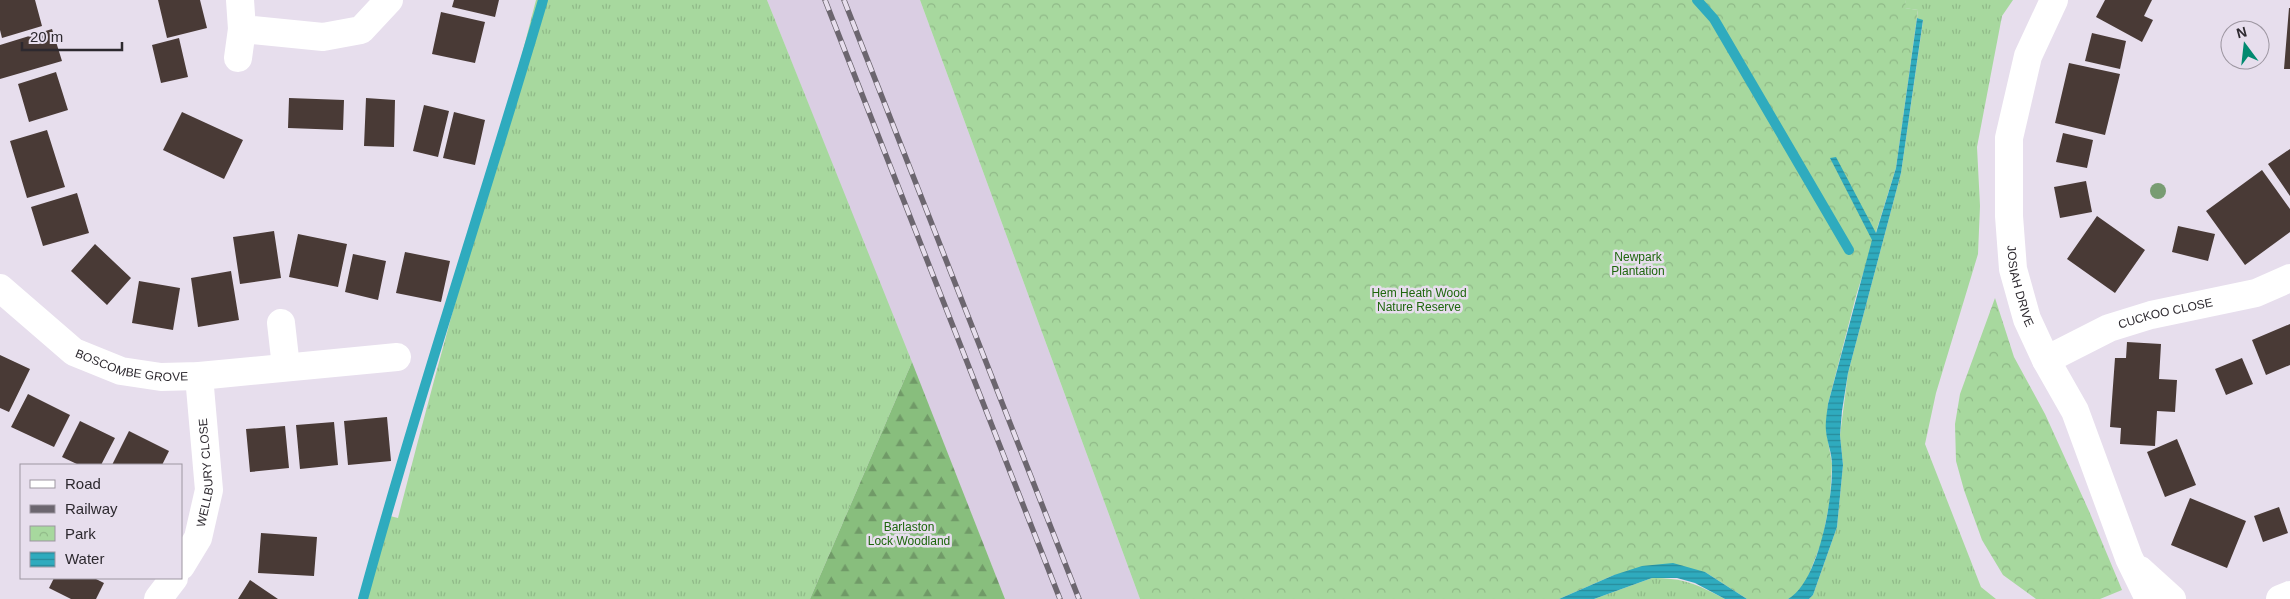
<svg xmlns="http://www.w3.org/2000/svg" width="2290" height="599" viewBox="0 0 2290 599" font-family="Arial,sans-serif">
<style>
.built{fill:#dacee3}
.grass{fill:url(#grass-tufts)}
.forest{fill:url(#forest-firs)}
.park{fill:url(#park-crowns)}
.water{fill:url(#water-rules)}
.lines{fill:none;stroke-linecap:round;stroke-linejoin:round}
.stream{stroke:#2fabbe;stroke-width:10}
.building{fill:#493a36}
.street{stroke:#fff;stroke-width:28}
.rail-casing{stroke:#6c666f;stroke-width:5.5}
.rail{stroke:#e7deed;stroke-width:4;stroke-dasharray:11;stroke-linecap:butt}
.tree{fill:#789c72}
.labels{text-anchor:middle;stroke-width:5;stroke-linejoin:round;paint-order:stroke}
.park-label{font-size:12px;fill:#1e660d;stroke:#e7deed}
.street-label{font-size:12px;fill:#2d292f;stroke:#e7deed}
</style>
<defs>
<pattern id="grass-tufts" width="24" height="20" patternUnits="userSpaceOnUse" patternTransform="scale(1.25)"><rect width="24" height="20" fill="#a7d89e"/><path d="M3 7l-1-3M5 7V3M7 7l1-3M15 17l-1-3M17 17v-4M19 17l1-3" fill="none" stroke="#90b988"/></pattern>
<pattern id="forest-firs" width="22" height="20" patternUnits="userSpaceOnUse" patternTransform="scale(1.25)"><rect width="22" height="20" fill="#88be7d"/><path d="M5 1l3.5 6h-7zM16 11l3.5 6h-7z" fill="#709a67"/></pattern>
<pattern id="park-crowns" width="20" height="18" patternUnits="userSpaceOnUse" patternTransform="scale(1.25)"><rect width="20" height="18" fill="#a7d89e"/><path d="M2 6a3 3 0 1 1 6 0M12 15a3 3 0 1 1 6 0" fill="none" stroke="#90b988"/></pattern>
<pattern id="water-rules" width="6" height="5" patternUnits="userSpaceOnUse" patternTransform="scale(1.25)"><rect width="6" height="5" fill="#2fabbe"/><path d="M0 2.5h6" fill="none" stroke="#288b9b"/></pattern>
</defs>
<rect width="100%" height="100%" fill="#e7deed"/>
<path class="built" d="M767,0H920L1140,599H1005Z"/>
<path class="grass" d="M536,0H767L912,362L810,599H363L386,515L398,518C442,345 492,173 536,0Z
M1906,0H2013L2002,16L1977,147L1980,206L1978,254L1936,393L1925,444L1981,587L1996,599H1809L1813,595L1837,527L1843,465L1840,435L1848,373L1901,173L1923,21L1917,18L1918,10L1904,8Z
M1652,578C1685,578 1696,584 1725,599H1594Z"/>
<path class="forest" d="M912,362L1005,599H810Z"/>
<path class="park" d="M920,0H1906L1905,8L1918,10L1896,168L1856,296L1828,404L1826,430L1832,464L1830,500L1822,541L1806,582L1796,595L1788,599H1747L1705,572L1614,575L1559,599H1140Z
M1995,298L2014,357L2045,414L2089,511L2122,590L2100,599H2036L2003,575L1982,540L1964,490L1956,461L1955,424L1960,394Z"/>
<path class="water" d="M1917,18L1923,20L1901,173L1848,373L1842,411L1840,435L1843,465L1837,527L1813,595L1809,599H1788C1819,582 1833,498 1832,465C1832,453 1827,442 1826,431C1825,422 1827,413 1828,404L1872,240L1830,158L1836,157L1876,233L1896,168Z
M1673,563L1705,572L1747,599H1725L1695,583L1677,578H1652L1594,599H1559L1614,575L1642,566Z"/>
<g class="lines">
<path class="stream" d="M1697,0L1714,19L1849,250
M363,599C418,398 484,200 543,0"/>
</g>
<path class="building" d="M0,0H35L42,26L2,38L0,30Z
M158,0H200L207,28L167,38Z
M454,0H499L495,17L452,7Z
M2105,0H2152L2144,16L2153,20L2142,42L2096,17Z
M2289,8H2290V69H2284Z
M441,12L485,22L475,63L432,54Z
M52,29L62,61L0,79V45Z
M2092,33L2126,41L2120,69L2085,61Z
M179,38L188,77L161,83L152,45Z
M2069,63L2120,74L2105,135L2055,123Z
M56,72L68,110L29,122L18,84Z
M289,98L344,100L343,130L288,128Z
M366,98L395,100L394,147L364,146Z
M424,105L449,111L438,157L413,151Z
M182,112L243,140L224,179L163,150Z
M454,112L485,120L475,165L443,158Z
M47,130L65,187L27,198L10,141Z
M2063,133L2093,140L2087,168L2056,162Z
M2290,149V196L2268,164Z
M2262,170L2290,209V232L2245,265L2206,211Z
M2086,181L2092,212L2060,218L2054,187Z
M77,193L89,233L43,246L31,207Z
M2097,216L2145,250L2115,293L2067,259Z
M2178,226L2215,234L2208,261L2172,252Z
M274,231L281,278L240,284L233,237Z
M298,234L347,244L338,287L289,277Z
M95,244L131,278L107,305L71,271Z
M405,252L450,261L441,302L396,293Z
M353,254L386,261L378,300L345,292Z
M231,271L239,320L198,327L191,278Z
M139,281L180,288L173,330L132,323Z
M2290,324V365L2266,375L2252,340Z
M2127,342L2161,344L2159,379L2177,380L2175,412L2157,411L2155,446L2120,444L2121,428L2110,427L2115,358H2126Z
M0,355L30,369L9,412L0,408Z
M2242,358L2253,384L2226,395L2215,369Z
M28,394L70,415L54,447L11,427Z
M387,417L391,461L348,465L344,421Z
M80,421L115,438L101,465H79L62,457Z
M334,422L338,465L300,469L296,425Z
M285,426L289,468L250,472L246,429Z
M129,431L169,451L162,465H112Z
M2177,439L2196,485L2165,497L2147,452Z
M2190,498L2246,521L2227,568L2171,545Z
M2279,507L2288,533L2263,542L2254,516Z
M261,533L317,537L314,576L258,573Z
M54,578H94L104,583L96,599H71L49,588Z
M250,580L278,599H238Z"/>
<g class="lines">
<g class="street">
<path d="M240,0L242,29L323,37L361,30L389,0"/>
<path id="s1" d="M2054,0L2028,56L2009,138V216L2013,269L2027,319L2046,360L2075,411L2129,558L2149,599"/>
<path d="M238,58L242,29"/>
<path id="s2" d="M0,288L74,352L121,371L161,377L199,376L397,357"/>
<path d="M281,323L286,367"/>
<path id="s3" d="M2046,360L2109,328L2151,315L2256,293L2290,278"/>
<path id="s4" d="M181,566L198,538L209,490L199,376"/>
<path d="M2140,570L2172,599"/>
<path d="M158,599L174,578"/>
<path d="M2280,599L2290,595"/>
</g>
<defs>
<path id="rail" d="M825,0L1060,599
M844,0L1079,599"/>
</defs>
<use href="#rail" class="rail-casing"/>
<use href="#rail" class="rail"/>
</g>
<circle class="tree" cx="2158" cy="191" r="8"/>
<g class="labels">
<g class="park-label">
<text x="1638" y="261">Newpark<tspan x="1638" dy="14">Plantation</tspan></text>
<text x="1419" y="297">Hem Heath Wood<tspan x="1419" dy="14">Nature Reserve</tspan></text>
<text x="909" y="531">Barlaston<tspan x="909" dy="14">Lock Woodland</tspan></text>
</g>
<g class="street-label">
<text dy="4" stroke="none"><textPath href="#s1" startOffset="295">JOSIAH DRIVE</textPath></text>
<text dy="4" stroke="none"><textPath href="#s3" startOffset="129">CUCKOO CLOSE</textPath></text>
<text dy="4" stroke="none"><textPath href="#s2" startOffset="158">BOSCOMBE GROVE</textPath></text>
<text dy="4" stroke="none"><textPath href="#s4" startOffset="99">WELLBURY CLOSE</textPath></text>
</g>
</g>
<rect x="20" y="464" width="162" height="115" fill="#e7deed" stroke="#9d96a1"/>
<rect x="30" y="480" width="25" height="8" fill="#ffffff" stroke="#9d96a1"/>
<text x="65" y="489" font-size="15" fill="#2d292f">Road</text>
<rect x="30" y="505" width="25" height="8" fill="#6c666f" stroke="#9d96a1"/>
<text x="65" y="514" font-size="15" fill="#2d292f">Railway</text>
<rect x="30" y="526" width="25" height="15" fill="url(#park-crowns)" stroke="#9d96a1"/>
<text x="65" y="539" font-size="15" fill="#2d292f">Park</text>
<rect x="30" y="552" width="25" height="15" fill="url(#water-rules)" stroke="#9d96a1"/>
<text x="65" y="564" font-size="15" fill="#2d292f">Water</text>
<g transform="translate(2245 45) rotate(345)"><circle r="24" fill="#e7deed" stroke="#9d96a1"/>
<path d="M0-4L9 19L0 12L-9 19Z" fill="#018a70"/>
<text y="-8" font-size="14" font-weight="bold" text-anchor="middle" fill="#2d292f">N</text>
</g>
<path d="M22 42v8h100v-8" fill="none" stroke="#2d292f" stroke-width="2.5"/>
<text x="30" y="42" font-size="15" fill="#2d292f" stroke="#e7deed" stroke-width="4" paint-order="stroke">20 m</text>
</svg>
